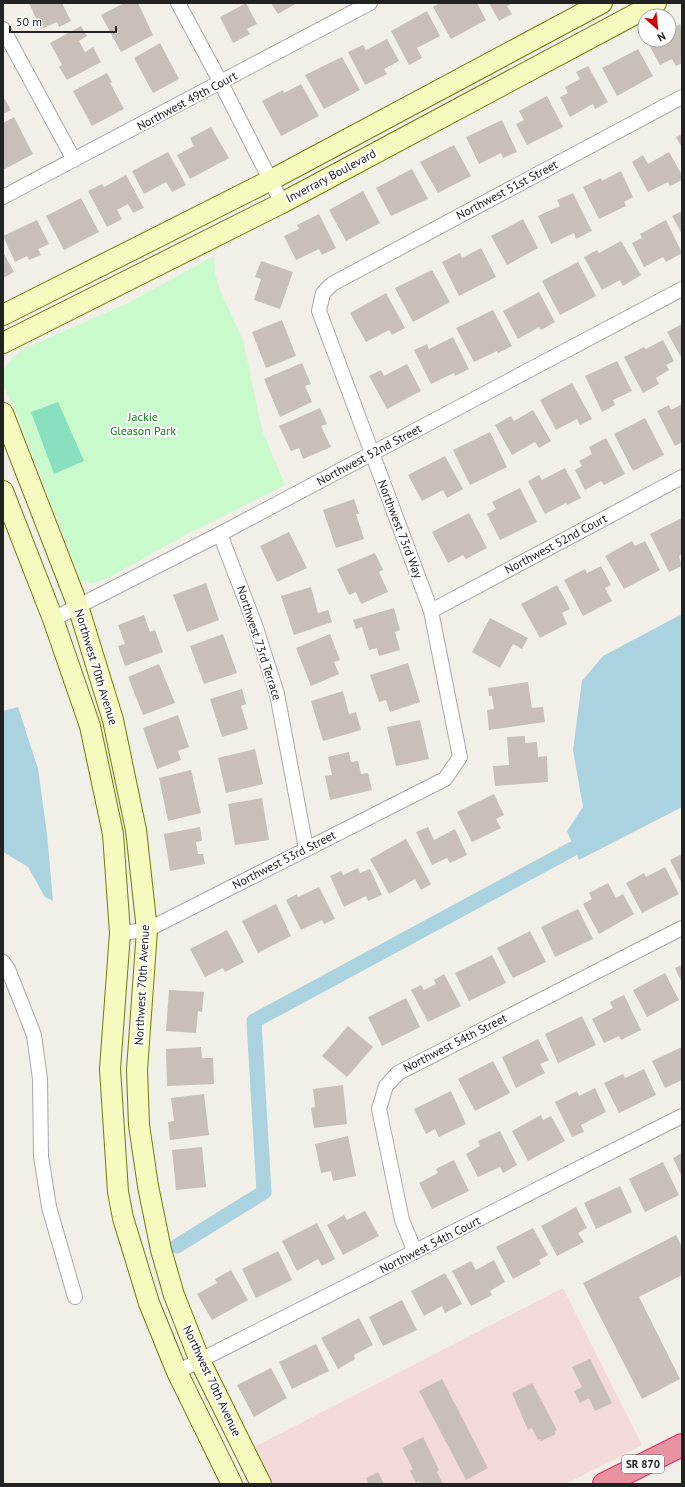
<svg xmlns="http://www.w3.org/2000/svg" width="685" height="1487" viewBox="0 0 685 1487" font-family="'PT Sans',sans-serif">
<style>
.commercial{fill:#f2dad9}
.park{fill:#c8facc}
.pitch{fill:#88e0be}
.water{fill:#aad3df}
.lines{fill:none;stroke-linecap:round;stroke-linejoin:round}
.canal{stroke:#aad3df;stroke-width:15}
.building{fill:#c7bfb8}
.street-casing{stroke:#a9a9a9;stroke-width:16}
.secondary-casing{stroke:#707d05;stroke-width:22}
.highway-casing{stroke:#dc2a67;stroke-width:24}
.street{stroke:#fff;stroke-width:14}
.secondary{stroke:#f7fabf;stroke-width:20}
.highway{stroke:#e892a2;stroke-width:22}
.labels{text-anchor:middle;stroke-width:4;stroke-linejoin:round;paint-order:stroke}
.shield{fill:#fff;stroke:#646464;stroke-width:1}
.shield-label{font-size:11px;font-weight:bold;fill:#222}
.street-label{font-size:12px;fill:#222;stroke:#fff}
.park-label{font-size:12px;fill:#0c8416;stroke:#fff}
</style>
<rect width="100%" height="100%" fill="#f2efe9"/>
<path class="commercial" d="M563,1288L642,1445L566,1484H268L252,1448Z"/>
<path class="park" d="M214,256L215,273L219,288L243,340L262,430L285,485L189,533L110,577L93,583L81,581L16,412L4,388L3,370L14,357L23,349L128,303Z"/>
<path class="pitch" d="M58,402L84,461L54,474L31,412Z"/>
<path class="water" d="M682,614V807L579,860L567,831L583,807L573,750L582,681L603,656Z
M18,707L38,769L47,834L53,901L45,897L28,867L3,852V711Z"/>
<g class="lines">
<path class="canal" d="M177,1246L264,1192L254,1021L591,839"/>
</g>
<path class="building" d="M29,3H62L71,21L59,27L57,22L41,29Z
M124,3H138L153,35L121,52L101,15Z
M246,3L257,24L247,29L250,34L233,43L220,17Z
M271,3H297L278,14Z
M440,3H477L486,20L451,39L433,7Z
M489,3H512L507,6L512,14L499,21Z
M427,11L440,36L417,48L422,58L409,65L391,31Z
M680,24L682,28V63L676,66L672,59L660,65L647,41L669,40V30Z
M81,26L87,36L79,41L85,52L93,47L101,62L67,80L59,67L62,65L50,43Z
M387,39L399,61L384,69L387,74L365,85L348,52L363,45L366,50Z
M160,43L179,79L153,93L134,58Z
M638,49L653,76L617,96L602,68Z
M342,57L360,90L324,109L305,75Z
M588,66L608,102L595,109L593,104L570,117L560,97L568,93L565,87L580,79L576,72Z
M107,73L112,82L110,83L124,109L92,126L73,91Z
M301,84L319,116L281,136L262,101L283,90L284,93Z
M3,96L11,110L3,114Z
M547,96L563,127L527,145L516,124L524,120L519,111Z
M14,117L33,154L3,170V123Z
M502,120L517,152L503,158L501,153L479,164L466,137Z
M211,127L229,158L190,179L177,155L194,146L190,138Z
M682,134V148L676,137Z
M454,145L471,176L438,193L420,162Z
M168,152L186,185L172,192L166,182L144,194L132,171Z
M669,152L682,175V180L670,186L668,182L648,192L632,162L643,155L648,164Z
M412,169L428,199L391,216L376,188Z
M621,171L633,197L624,202L626,206L599,219L583,187L601,178L602,181Z
M126,175L144,208L133,213L128,204L117,210L122,219L107,227L88,191L102,184L104,187Z
M363,191L380,223L346,241L329,210Z
M573,193L592,231L576,239L574,233L551,244L538,216L560,206L557,200Z
M81,198L99,232L64,250L46,216Z
M682,211V234L672,216Z
M319,214L336,248L322,255L319,249L296,260L284,236L299,229L297,225Z
M523,219L538,248L507,265L491,236Z
M37,220L49,244L38,249L41,255L29,260L27,256L15,262L3,236Z
M666,220L682,253L666,262L663,257L644,267L632,243L642,238L640,234Z
M621,241L641,275L623,286L620,280L602,290L584,257L597,250L599,253Z
M481,248L496,277L459,296L442,262L460,253L462,258Z
M3,252L14,272L3,278Z
M261,261L293,272L280,309L254,300L261,279L255,277Z
M578,262L596,296L560,315L542,281Z
M432,270L450,302L413,322L395,288Z
M539,292L555,322L541,330L539,327L518,339L503,311Z
M386,293L405,328L392,335L389,330L366,342L350,313Z
M493,310L512,346L498,353L497,351L474,362L456,328Z
M282,320L296,356L266,368L252,332Z
M682,324V359L667,332Z
M453,337L469,369L455,376L454,373L431,384L414,350L427,344L429,349Z
M663,340L674,361L666,365L669,370L656,378L659,384L643,393L624,357L644,347L646,349Z
M617,361L632,391L613,400L615,405L602,412L585,376Z
M302,363L311,384L305,386L312,402L280,417L264,379Z
M407,364L421,391L387,409L369,376L381,370L384,376Z
M572,383L592,419L580,425L577,419L556,430L540,400Z
M682,404V442L675,446L657,411L669,405L671,410Z
M320,408L327,424L321,426L331,447L303,459L299,448L291,451L279,426Z
M533,410L551,441L539,448L535,442L512,455L495,425L511,416L514,421Z
M645,418L664,455L633,471L614,434Z
M490,432L507,467L470,485L453,450Z
M606,438L625,474L604,485L601,481L585,490L575,470L582,466L579,461L592,454L589,447Z
M445,456L463,489L447,498L443,490L422,501L408,475Z
M565,468L581,498L567,505L566,503L545,514L528,481L539,475L542,480Z
M520,488L537,522L500,540L487,514L496,509L492,502Z
M354,499L359,514H356L364,539L336,548L323,510Z
M469,513L487,548L466,559L463,555L448,563L432,532Z
M682,518V554L679,556L682,566L669,572L650,534Z
M289,532L307,568L277,582L260,546Z
M632,541L635,546L645,541L660,570L624,589L605,556Z
M375,553L383,570L379,572L388,592L361,604L356,592L349,595L337,569Z
M601,566L611,585L605,588L612,601L583,616L564,580L585,569L587,573Z
M206,583L219,620L187,632L173,595Z
M557,585L570,609L562,613L567,624L540,638L521,604Z
M311,587L318,613L328,610L332,622L294,635L281,596Z
M394,608L400,630L395,632L400,650L379,656L377,648L369,650L362,627L356,629L353,620Z
M144,615L150,632L155,630L163,652L125,666L118,646L125,644L118,625Z
M490,618L528,638L522,649L513,644L500,668L472,652Z
M223,634L237,673L204,684L190,646Z
M330,634L340,660L334,662L339,674L311,686L296,648Z
M408,663L420,702L390,712L386,700L379,702L370,675Z
M159,664L175,703L143,715L128,677Z
M528,682L532,708L543,707L545,722L489,730L487,710L494,709L492,696H489L488,688Z
M242,689L246,704L241,706L248,729L222,737L210,699Z
M343,691L349,714L356,712L361,730L323,741L311,701Z
M178,715L189,747L178,751L181,760L157,769L143,728Z
M420,720L429,759L396,766L387,727Z
M525,736V743L537,742L538,757L547,756L548,782L495,786L493,766L509,765L507,737Z
M255,749L263,784L226,793L218,758Z
M349,752L351,762L358,761L361,774L368,773L372,790L330,800L325,776L332,775L328,757Z
M191,770L201,813L168,821L159,778Z
M494,794L504,815L496,819L501,828L472,842L457,812Z
M262,798L269,840L235,845L228,804Z
M200,827L202,841L196,842L198,854H203L205,864L170,871L164,834Z
M428,827L434,840L455,829L467,855L450,863L447,858L432,865L416,832Z
M406,839L431,884L421,890L415,879L389,894L370,859Z
M682,854V884L670,860Z
M665,867L679,894L642,913L626,883L644,873L646,877Z
M358,868L360,873L370,869L382,895L368,901L366,896L344,907L330,876L341,871L343,875Z
M608,883L616,898L623,894L634,914L599,934L583,904L592,899L589,893Z
M319,887L335,919L324,924L322,920L301,930L286,900L297,894L298,897Z
M276,904L291,936L258,953L242,921Z
M578,909L593,939L555,957L541,927Z
M227,930L244,962L225,972L223,968L205,977L190,949Z
M530,931L546,962L513,978L497,948Z
M492,955L506,983L469,1001L455,973Z
M682,965V983L675,968Z
M665,973L679,1000L647,1017L633,990Z
M444,974L461,1006L428,1022L411,990L421,985L424,990L436,984L434,980Z
M169,990L204,992L202,1012L198,1011L196,1033L166,1031Z
M624,995L641,1030L621,1040L619,1036L604,1043L592,1019L613,1008L610,1002Z
M406,998L420,1027L382,1046L368,1017Z
M582,1016L596,1045L558,1063L545,1034Z
M348,1026L373,1047L347,1077L322,1056Z
M538,1039L549,1060L540,1064L545,1073L516,1088L502,1057Z
M201,1047L202,1058H213L214,1084L167,1086L166,1049Z
M682,1047V1080L665,1088L652,1061Z
M493,1061L510,1093L475,1111L458,1079Z
M644,1069L656,1095L619,1113L604,1083L623,1074L625,1078Z
M343,1085L347,1124L314,1128L311,1108L315,1107L313,1089Z
M595,1088L606,1112L581,1125L584,1132L572,1137L555,1102L577,1091L579,1096Z
M451,1091L466,1124L439,1137L435,1129L426,1134L414,1109Z
M204,1094L209,1135L170,1140L168,1122L174,1121L171,1098Z
M541,1115L543,1120L551,1116L565,1141L528,1161L512,1131Z
M500,1131L517,1165L503,1173L500,1167L478,1177L466,1154L480,1146L478,1141Z
M348,1136L356,1176L333,1181L331,1171L321,1173L315,1144Z
M202,1147L206,1187L176,1190L172,1150Z
M682,1153V1177L673,1158Z
M454,1160L469,1191L432,1209L419,1183L438,1173L436,1169Z
M663,1162L679,1195L645,1212L629,1179Z
M620,1186L632,1212L596,1229L584,1203Z
M576,1207L587,1228L578,1233L584,1242L557,1256L541,1226Z
M365,1211L379,1236L343,1255L327,1225L344,1215L347,1220Z
M317,1223L335,1259L322,1266L318,1259L297,1271L282,1241Z
M533,1228L548,1255L539,1260L541,1264L513,1279L496,1247Z
M676,1235L682,1247V1275L639,1297L680,1379L642,1399L583,1283Z
M278,1251L292,1280L256,1298L242,1269Z
M494,1260L505,1282L490,1291L492,1295L471,1306L452,1271L471,1261L476,1270Z
M231,1270L248,1300L212,1320L197,1294L217,1283L215,1279Z
M445,1273L462,1304L445,1313L442,1306L424,1316L411,1291Z
M402,1300L417,1330L383,1346L369,1317Z
M359,1318L373,1345L354,1355L355,1359L338,1369L321,1338Z
M316,1344L329,1371L292,1389L279,1362Z
M590,1359L612,1403L595,1411L589,1398L580,1403L574,1391L582,1387L572,1367Z
M271,1368L287,1398L254,1417L237,1385Z
M442,1379L488,1468L466,1480L419,1391Z
M532,1383L557,1430L554,1431L556,1434L541,1441L540,1439L538,1440L532,1428L528,1430L512,1393Z
M423,1437L439,1470L437,1472L443,1484H420L419,1481L416,1483L410,1471L413,1469L402,1448Z
M378,1472L384,1484H368L366,1478Z"/>
<g class="lines">
<defs>
<path id="street" d="M178,3L221,83L282,203
M3,29L74,160
M3,197L370,3
M220,534L255,625L277,694L306,848
M431,611L682,477
M53,619L220,534L682,289
M120,933L147,930L445,779L460,757L431,611L319,311L323,293L332,284L682,97
M3,962L8,969L34,1035L40,1079L41,1156L49,1207L75,1297
M415,1252L402,1220L379,1109L386,1086L398,1073L682,928
M177,1372L682,1116"/>
<path id="secondary" d="M3,315L271,180L602,3
M3,343L282,203L656,3
M3,413L78,606L113,720L136,830L147,930L137,1070L139,1125L148,1186L161,1250L174,1295L200,1361L261,1484
M3,491L53,619L90,726L113,834L120,933L110,1069L118,1192L123,1218L149,1303L177,1372L232,1484"/>
<path id="highway" d="M604,1484L682,1445"/>
</defs>
<use href="#street" class="street-casing"/>
<use href="#secondary" class="secondary-casing"/>
<use href="#highway" class="highway-casing"/>
<use href="#street" class="street"/>
<use href="#secondary" class="secondary"/>
<use href="#highway" class="highway"/>
</g>
<g class="labels">
<rect class="shield" x="622" y="1455" width="42" height="18" rx="3"/>
<g class="shield-label">
<text x="643" y="1468">SR 870</text>
</g>
<g class="street-label">
<text transform="translate(187 101) rotate(-28)" y="4">Northwest 49th Court</text>
<text transform="translate(331 176) rotate(-28)" y="4">Inverrary Boulevard</text>
<text transform="translate(507 190) rotate(-28)" y="4">Northwest 51st Street</text>
<text transform="translate(369 455) rotate(-28)" y="4">Northwest 52nd Street</text>
<text transform="translate(400 529) rotate(69)" y="4">Northwest 73rd Way</text>
<text transform="translate(556 544) rotate(-28)" y="4">Northwest 52nd Court</text>
<text transform="translate(259 643) rotate(72)" y="4">Northwest 73rd Terrace</text>
<text transform="translate(96 667) rotate(73)" y="4">Northwest 70th Avenue</text>
<text transform="translate(284 860) rotate(-27)" y="4">Northwest 53rd Street</text>
<text transform="translate(142 985) rotate(-87)" y="4">Northwest 70th Avenue</text>
<text transform="translate(455 1043) rotate(-27)" y="4">Northwest 54th Street</text>
<text transform="translate(430 1245) rotate(-27)" y="4">Northwest 54th Court</text>
<text transform="translate(212 1381) rotate(65)" y="4">Northwest 70th Avenue</text>
</g>
<g class="park-label">
<text x="143" y="421">Jackie<tspan x="143" dy="14">Gleason Park</tspan></text>
</g>
</g>
<rect width="685" height="1487" fill="none" stroke="#222222" stroke-width="8"/>
<g transform="translate(657 28) rotate(153)"><circle r="19" fill="#ffffff" stroke="#a7a7a7"/>
<path d="M0-3L7 15L0 10L-7 15Z" fill="#d40000"/>
<text y="-6" font-size="11" font-weight="bold" text-anchor="middle" fill="#222222">N</text>
</g>
<path d="M10 26v6h106v-6" fill="none" stroke="#222222" stroke-width="2"/>
<text x="16" y="26" font-size="12" fill="#222222" stroke="#ffffff" stroke-width="3" paint-order="stroke">50 m</text>
</svg>
